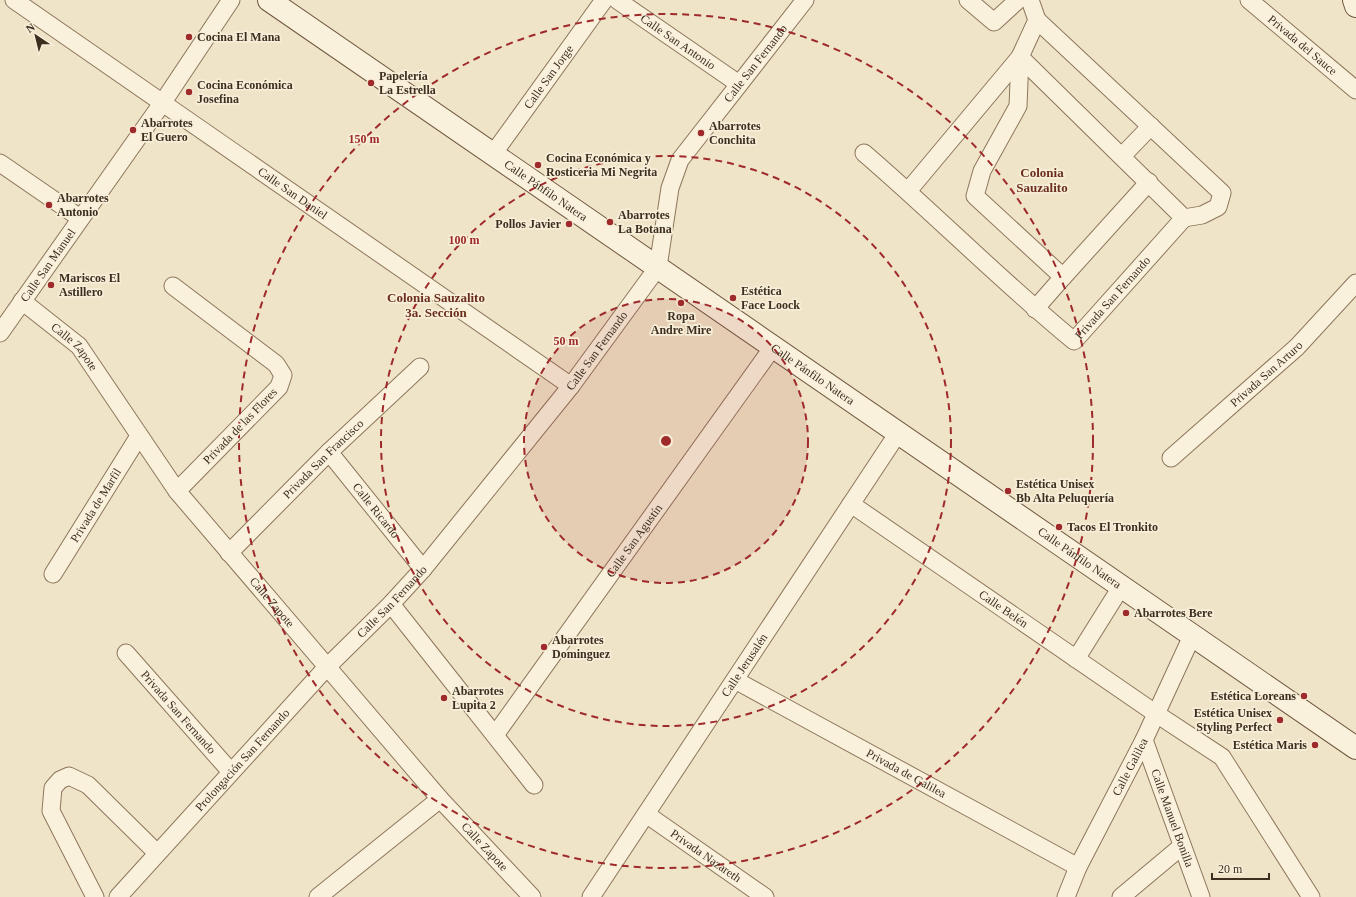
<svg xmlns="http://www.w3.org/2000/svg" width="1356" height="897" viewBox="0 0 1356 897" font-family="Georgia,serif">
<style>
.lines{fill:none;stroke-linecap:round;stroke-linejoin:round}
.street-casing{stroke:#8d765c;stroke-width:19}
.secondary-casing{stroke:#6f573f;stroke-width:24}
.street{stroke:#faf1dc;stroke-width:17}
.secondary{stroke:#faf1dc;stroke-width:22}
.ring{fill:none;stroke:#9e2a2b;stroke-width:2;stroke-dasharray:7 5}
.poi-dot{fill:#9e2a2b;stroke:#f7eed8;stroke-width:1.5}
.labels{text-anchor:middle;stroke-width:3.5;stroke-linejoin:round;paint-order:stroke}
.poi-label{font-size:12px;font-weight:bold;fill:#3d2e20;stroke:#f7eed8;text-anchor:start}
.street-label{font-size:12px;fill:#3d2e20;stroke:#f7eed8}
.neighbourhood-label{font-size:13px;font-weight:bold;fill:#6b2e1e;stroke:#f7eed8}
.centre{fill:#9e2a2b;stroke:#f7eed8;stroke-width:2}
.ring-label{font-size:12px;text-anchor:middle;font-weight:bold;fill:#9e2a2b;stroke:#f7eed8;stroke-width:3.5;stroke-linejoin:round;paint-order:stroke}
</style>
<rect width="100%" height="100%" fill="#f0e4c8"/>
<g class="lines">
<defs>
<g id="street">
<path id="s1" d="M14,0L571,386"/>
<path id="s2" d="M617,0L739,84"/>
<path d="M968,0L994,22L1018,0"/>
<path d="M1030,0L1037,20L1020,57L1184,218"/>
<path id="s3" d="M1249,0L1356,90"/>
<path d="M1037,20L1222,193L1218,207L1202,215L1184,218"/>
<path d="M1020,57L1018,106L982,171L975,196L1063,277L1149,182"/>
<path id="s4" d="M864,153C935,214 1001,281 1074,341L1184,218"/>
<path id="s5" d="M493,154L604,0"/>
<path d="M1122,156L1151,126"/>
<path d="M0,163L80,218"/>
<path d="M908,191L1020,57"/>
<path d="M173,286L276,364L283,375L279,387L177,491"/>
<path id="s6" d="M22,301L79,346L177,491L440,799L532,897"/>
<path d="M1035,309L1063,277"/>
<path id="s7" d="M0,333L163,102L231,0"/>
<path id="s8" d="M329,452L423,569"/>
<path id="s9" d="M1171,458L1297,347L1356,283"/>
<path id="s10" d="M851,504L1155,713L1222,757L1311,897"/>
<path id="s11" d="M229,553L329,452L420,367"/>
<path id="s12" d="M53,574L139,436"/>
<path d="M391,604L534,785"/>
<path id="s13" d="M126,653L231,772"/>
<path d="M1076,659L1121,587"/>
<path id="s14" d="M735,680L1078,867"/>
<path id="s15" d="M495,735L773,347"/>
<path id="s16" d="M1144,740L1201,897"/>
<path id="s17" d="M646,814L765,897"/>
<path d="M95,897L51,811L53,788L60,780L69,776L88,785L157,853"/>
<path id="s18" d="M118,897L326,668L391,604L423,569L571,386L658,267L670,188L680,160L805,0"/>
<path d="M318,897L440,799"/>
<path id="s19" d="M591,897L898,433"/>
<path id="s20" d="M1066,897L1078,867L1144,740L1192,636"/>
<path d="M1121,897L1182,846"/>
</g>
<g id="secondary">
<path id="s21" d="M269,0L1356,748"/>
<path d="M1354,0L1356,6"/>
</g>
</defs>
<use href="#street" class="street-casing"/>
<use href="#secondary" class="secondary-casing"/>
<use href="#street" class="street"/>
<use href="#secondary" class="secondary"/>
</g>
<circle cx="666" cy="441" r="142" fill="#9e2a2b" fill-opacity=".12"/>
<g class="ring">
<circle cx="666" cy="441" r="142"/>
<circle cx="666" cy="441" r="285"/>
<circle cx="666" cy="441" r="427"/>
</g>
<g class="poi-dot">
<circle cx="189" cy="37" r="4"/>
<circle cx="371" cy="83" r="4"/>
<circle cx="189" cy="92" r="4"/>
<circle cx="133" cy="130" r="4"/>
<circle cx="701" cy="133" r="4"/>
<circle cx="538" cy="165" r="4"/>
<circle cx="49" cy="205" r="4"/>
<circle cx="610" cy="222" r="4"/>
<circle cx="569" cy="224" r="4"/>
<circle cx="51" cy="285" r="4"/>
<circle cx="733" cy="298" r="4"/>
<circle cx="681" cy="303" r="4"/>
<circle cx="1008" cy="491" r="4"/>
<circle cx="1059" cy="527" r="4"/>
<circle cx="1126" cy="613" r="4"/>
<circle cx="544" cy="647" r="4"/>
<circle cx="1304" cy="696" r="4"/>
<circle cx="444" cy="698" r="4"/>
<circle cx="1280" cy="720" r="4"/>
<circle cx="1315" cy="745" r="4"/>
</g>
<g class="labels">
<g class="poi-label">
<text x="197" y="41">Cocina El Mana</text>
<text x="379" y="80">Papelería<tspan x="379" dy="14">La Estrella</tspan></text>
<text x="197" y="89">Cocina Económica<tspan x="197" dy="14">Josefina</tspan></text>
<text x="141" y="127">Abarrotes<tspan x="141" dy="14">El Guero</tspan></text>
<text x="709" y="130">Abarrotes<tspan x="709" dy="14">Conchita</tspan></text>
<text x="546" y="162">Cocina Económica y<tspan x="546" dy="14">Rosticeria Mi Negrita</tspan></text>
<text x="57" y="202">Abarrotes<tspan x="57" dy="14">Antonio</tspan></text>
<text x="618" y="219">Abarrotes<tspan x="618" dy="14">La Botana</tspan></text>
<text x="561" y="228" text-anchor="end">Pollos Javier</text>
<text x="59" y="282">Mariscos El<tspan x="59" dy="14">Astillero</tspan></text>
<text x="741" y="295">Estética<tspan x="741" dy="14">Face Loock</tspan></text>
<text x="681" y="320" text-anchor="middle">Ropa<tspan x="681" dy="14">Andre Mire</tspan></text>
<text x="1016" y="488">Estética Unisex<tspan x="1016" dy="14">Bb Alta Peluquería</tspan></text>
<text x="1067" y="531">Tacos El Tronkito</text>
<text x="1134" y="617">Abarrotes Bere</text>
<text x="552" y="644">Abarrotes<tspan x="552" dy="14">Dominguez</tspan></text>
<text x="452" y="695">Abarrotes<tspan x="452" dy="14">Lupita 2</tspan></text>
<text x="1296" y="700" text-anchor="end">Estética Loreans</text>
<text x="1272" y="717" text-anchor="end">Estética Unisex<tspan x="1272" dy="14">Styling Perfect</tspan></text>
<text x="1307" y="749" text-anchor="end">Estética Maris</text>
</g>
<g class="street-label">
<text dy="4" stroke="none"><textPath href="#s2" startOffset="74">Calle San Antonio</textPath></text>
<text dy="4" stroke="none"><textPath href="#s3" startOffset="70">Privada del Sauce</textPath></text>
<text dy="4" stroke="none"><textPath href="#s18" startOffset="1063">Calle San Fernando</textPath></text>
<text dy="4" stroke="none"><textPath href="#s5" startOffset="95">Calle San Jorge</textPath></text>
<text dy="4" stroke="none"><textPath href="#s21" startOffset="336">Calle Pánfilo Natera</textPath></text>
<text dy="4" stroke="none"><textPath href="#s1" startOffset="339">Calle San Daniel</textPath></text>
<text dy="4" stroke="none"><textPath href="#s7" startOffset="83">Calle San Manuel</textPath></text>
<text dy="4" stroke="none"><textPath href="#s4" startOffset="340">Privada San Fernando</textPath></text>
<text dy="4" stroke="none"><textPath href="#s6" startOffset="70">Calle Zapote</textPath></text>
<text dy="4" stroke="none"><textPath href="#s18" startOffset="727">Calle San Fernando</textPath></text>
<text dy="4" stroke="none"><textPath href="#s9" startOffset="127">Privada San Arturo</textPath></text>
<text dy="4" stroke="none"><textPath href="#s21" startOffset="660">Calle Pánfilo Natera</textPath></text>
<text transform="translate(240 426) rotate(-46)" y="4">Privada de las Flores</text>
<text dy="4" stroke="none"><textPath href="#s11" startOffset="133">Privada San Francisco</textPath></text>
<text dy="4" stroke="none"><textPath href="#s12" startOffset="81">Privada de Marfil</textPath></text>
<text dy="4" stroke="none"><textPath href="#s8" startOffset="75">Calle Ricardo</textPath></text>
<text dy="4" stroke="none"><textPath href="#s15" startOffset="239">Calle San Agustín</textPath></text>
<text dy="4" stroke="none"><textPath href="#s21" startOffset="984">Calle Pánfilo Natera</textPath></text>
<text dy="4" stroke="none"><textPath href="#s18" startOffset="403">Calle San Fernando</textPath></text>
<text dy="4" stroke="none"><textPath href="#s6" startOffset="394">Calle Zapote</textPath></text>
<text dy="4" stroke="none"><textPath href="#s10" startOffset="185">Calle Belén</textPath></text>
<text dy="4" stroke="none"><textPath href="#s19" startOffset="278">Calle Jerusalén</textPath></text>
<text dy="4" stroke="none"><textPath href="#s13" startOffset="79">Privada San Fernando</textPath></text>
<text dy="4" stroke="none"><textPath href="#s18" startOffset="185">Prolongación San Fernando</textPath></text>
<text dy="4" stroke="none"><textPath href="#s20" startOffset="145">Calle Galilea</textPath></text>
<text dy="4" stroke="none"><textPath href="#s14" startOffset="195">Privada de Galilea</textPath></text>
<text dy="4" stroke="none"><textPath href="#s16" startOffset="83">Calle Manuel Bonilla</textPath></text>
<text dy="4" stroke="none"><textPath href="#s6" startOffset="718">Calle Zapote</textPath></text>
<text dy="4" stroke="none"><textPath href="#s17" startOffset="73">Privada Nazareth</textPath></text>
</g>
<g class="neighbourhood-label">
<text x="1042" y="177">Colonia<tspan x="1042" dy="15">Sauzalito</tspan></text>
<text x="436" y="302">Colonia Sauzalito<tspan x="436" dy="15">3a. Sección</tspan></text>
</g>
</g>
<circle cx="666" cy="441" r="6" class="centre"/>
<g class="ring-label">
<text x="364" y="143">150 m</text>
<text x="464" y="244">100 m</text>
<text x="566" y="345">50 m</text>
</g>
<g transform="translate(36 36) rotate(325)" stroke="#f7eed8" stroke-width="3" paint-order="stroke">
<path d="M0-3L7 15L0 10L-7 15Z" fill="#3d2e20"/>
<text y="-6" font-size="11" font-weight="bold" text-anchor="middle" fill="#3d2e20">N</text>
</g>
<path d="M1212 873v6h57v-6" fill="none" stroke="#3d2e20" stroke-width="2"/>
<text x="1218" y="873" font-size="12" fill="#3d2e20" stroke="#f7eed8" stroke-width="3" paint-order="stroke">20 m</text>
</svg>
